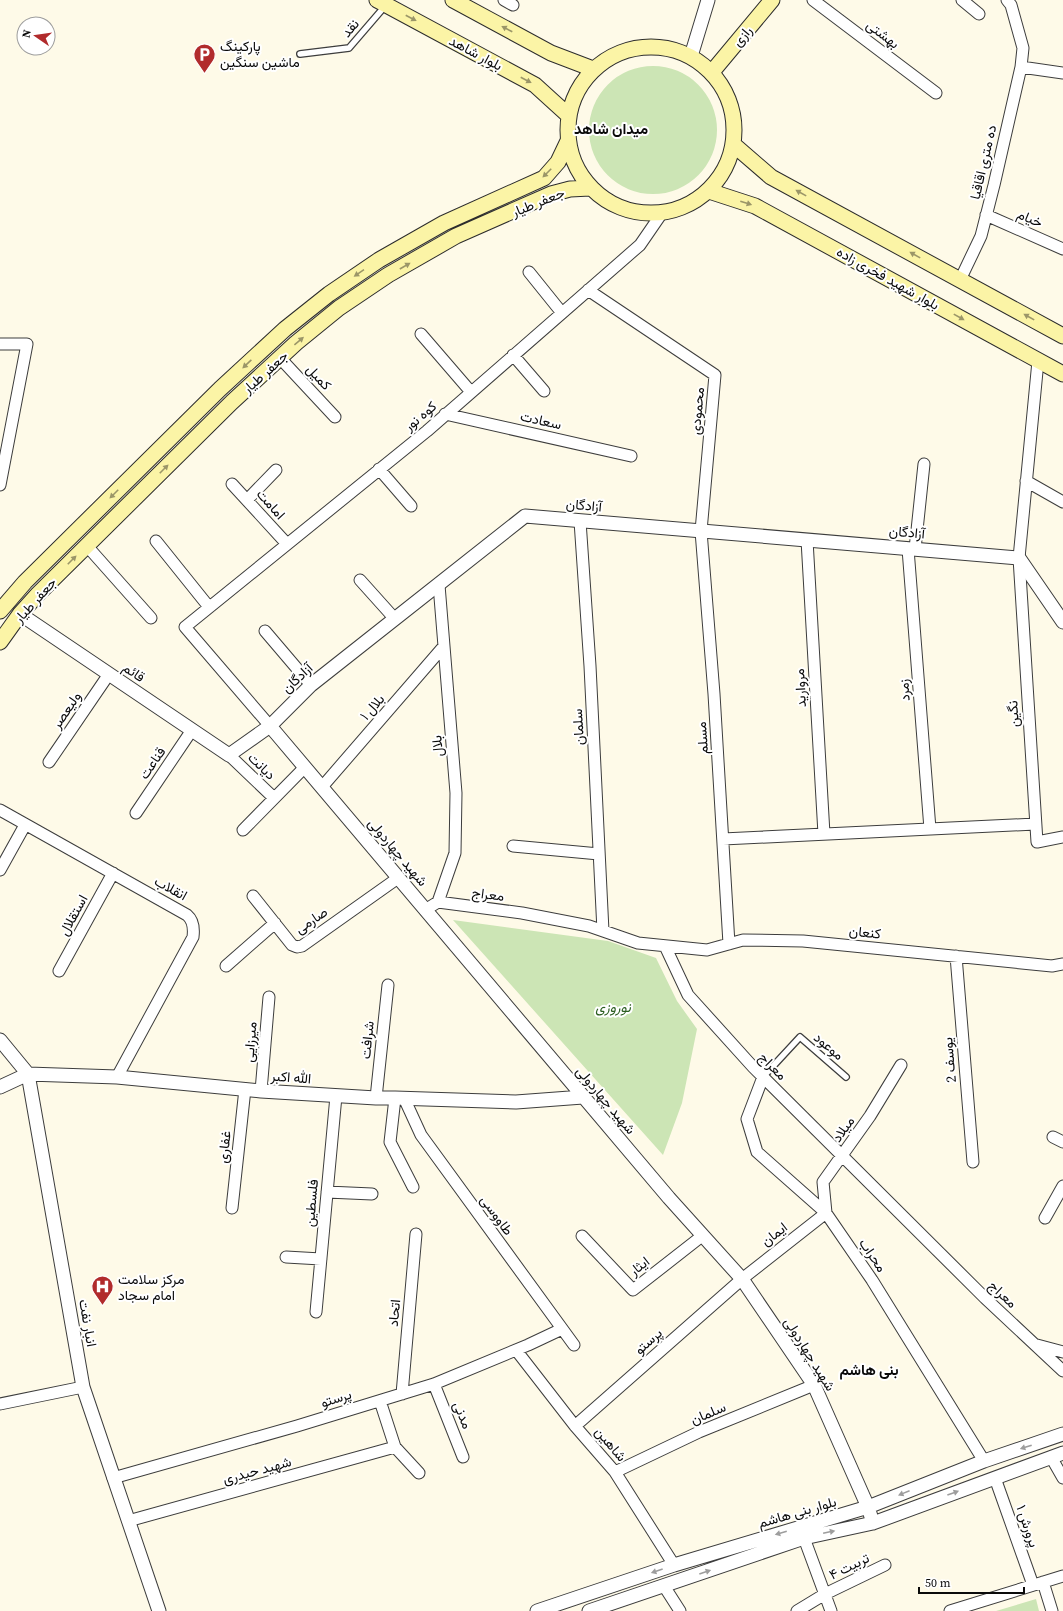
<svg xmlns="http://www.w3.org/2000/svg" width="1063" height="1611" viewBox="0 0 1063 1611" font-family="'Source Serif 4',Vazirmatn,serif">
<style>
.green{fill:#cce5b5}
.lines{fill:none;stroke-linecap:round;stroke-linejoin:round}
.service-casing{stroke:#3d3d3d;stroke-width:8}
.minor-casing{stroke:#3d3d3d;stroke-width:13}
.tertiary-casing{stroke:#3d3d3d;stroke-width:15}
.secondary-casing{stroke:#2c2c2c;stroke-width:17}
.service{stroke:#fff;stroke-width:5.5}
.minor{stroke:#fff;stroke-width:11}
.tertiary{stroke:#fff;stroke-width:13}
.secondary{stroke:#fbf4a6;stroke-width:15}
.oneway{fill:#9b9668}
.oneway2{fill:#9d9d9d}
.labels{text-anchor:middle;stroke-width:4;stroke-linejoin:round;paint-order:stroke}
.street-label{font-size:14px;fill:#0a0a0a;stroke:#fff}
.poi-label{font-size:14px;fill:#0a0a0a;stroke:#fff;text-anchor:start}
.park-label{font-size:14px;font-style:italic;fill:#2a5d1f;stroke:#fff}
.neighbourhood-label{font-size:15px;font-weight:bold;fill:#0a0a0a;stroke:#fff}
</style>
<rect width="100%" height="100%" fill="#fefae8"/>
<path class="green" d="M589 130a64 64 0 1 1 128 0a64 64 0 1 1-128 0Z
M453,920L608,941L656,958L677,1001L697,1029L682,1103L663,1155Z
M1036,1599L1039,1611H996Z"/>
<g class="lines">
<defs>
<path id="service" d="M300,54L349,48L386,5
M763,1077L800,1037L846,1077"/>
<path id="minor" d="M504,0L513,5
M813,0L936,93
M962,0L979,14
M1021,67L1063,73
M986,215L1063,249
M529,272L562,313
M960,280L981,236L994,185L1021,67L1023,48L1011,5L1007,0
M588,290L715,375L701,531L714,694L729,944
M421,334L471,392
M0,344H27L0,485
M513,355L544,391
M280,358L335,417
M1038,361L1019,558L1037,842L1063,837
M445,414L631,456
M379,469L411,506
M1026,481L1063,502
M232,484L287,544
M247,500L276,470
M580,521L590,666L603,931
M807,540L824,834
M156,541L209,607
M87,546L151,618
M908,549L930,829
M915,549L924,464
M360,580L395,619
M265,631L311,685
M270,726L185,627L427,431L640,245L662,213
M229,755L274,798
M49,762L109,674
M322,787L444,646
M0,810L187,915C193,920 194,929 193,937L117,1077
M136,813L192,730
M243,830L305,767
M723,839L1035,824
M513,846L599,854
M0,870L25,825
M253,896L292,945L297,947L302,946L398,878
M438,902L455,853L456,793L439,585
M425,910L438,902L522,913L589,926L638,943L707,950L743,940L803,941L1052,966L1063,964
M665,946L688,995L753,1067L985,1298L1063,1371
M956,956L973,1162
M226,966L275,923
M59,971L113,873
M763,1077L747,1119L757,1152L826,1213L872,1280L984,1461
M261,1091L269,997
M376,1098L388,985
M395,1098L390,1142L413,1187
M404,1098L421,1135L574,1345
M1053,1137L1063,1142
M327,1192L372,1194
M232,1208L245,1089
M1045,1218L1063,1186
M582,1236L633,1290L702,1236
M286,1257L321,1259
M316,1312L336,1096
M1037,1345L1063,1352
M516,1350L575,1426L615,1472L674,1565
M434,1384L463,1457
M402,1394L416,1234
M0,1404L83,1387
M382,1407L395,1447L419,1473
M575,1426L742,1279L826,1213L823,1182L870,1116L901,1065
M1051,1457L1063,1478
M615,1472L699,1432L814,1385
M113,1478L297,1426L434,1384L528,1345L562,1329
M995,1478L1033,1585
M128,1521L395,1447
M804,1538L831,1611
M1043,1582L1052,1611
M664,1586L680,1611
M797,1611L825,1594L885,1565
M950,1611L1063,1576"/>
<path id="tertiary" d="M691,56L708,0
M20,614L229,755L270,726L311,685L525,516L1019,558L1063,622
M270,726L669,1198L742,1279L814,1385L868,1507L873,1523
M0,1040L28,1074L83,1387L159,1611
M0,1087L28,1074L117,1077L261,1091L376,1098H395L516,1102L583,1097
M537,1611L674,1565L868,1507L984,1461L1063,1434
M589,1611L804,1538L873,1523L1063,1453"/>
<path id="secondary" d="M377,0L535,85L568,115
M453,0L551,53L593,69
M568 130a83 83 0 1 1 166 0a83 83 0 1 1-166 0Z
M712,72L772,0
M734,145L771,177L1063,336
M709,191L755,206L1063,374
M0,611L25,582L220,389L285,329L329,294L379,260L444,223L544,178L558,162L568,141
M0,642L20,614L38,594L232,402L296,343L339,308L388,275L456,236L551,194L570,189L590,188"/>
</defs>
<use href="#service" class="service-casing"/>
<use href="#minor" class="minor-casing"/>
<use href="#tertiary" class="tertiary-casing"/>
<use href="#secondary" class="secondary-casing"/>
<use href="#service" class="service"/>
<use href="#minor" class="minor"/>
<use href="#tertiary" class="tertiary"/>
<use href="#secondary" class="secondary"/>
</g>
<defs><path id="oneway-solid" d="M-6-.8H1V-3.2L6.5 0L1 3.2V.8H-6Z"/></defs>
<g class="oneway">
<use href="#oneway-solid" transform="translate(411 18) rotate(28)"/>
<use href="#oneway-solid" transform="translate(507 29) rotate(-152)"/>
<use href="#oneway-solid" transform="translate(526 80) rotate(28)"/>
<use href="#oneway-solid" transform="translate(547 173) rotate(135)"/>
<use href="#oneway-solid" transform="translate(801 193) rotate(-151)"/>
<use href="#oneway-solid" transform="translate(746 203) rotate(18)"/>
<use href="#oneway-solid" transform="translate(915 255) rotate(-151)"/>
<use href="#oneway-solid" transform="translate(405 266) rotate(-30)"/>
<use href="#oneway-solid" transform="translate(359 273) rotate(146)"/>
<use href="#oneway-solid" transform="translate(959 317) rotate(29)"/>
<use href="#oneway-solid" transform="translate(1029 317) rotate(-151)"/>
<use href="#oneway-solid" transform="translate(299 341) rotate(-40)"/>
<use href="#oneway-solid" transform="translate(247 364) rotate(137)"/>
<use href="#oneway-solid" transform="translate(164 469) rotate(-45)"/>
<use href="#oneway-solid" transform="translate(114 494) rotate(135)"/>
<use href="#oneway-solid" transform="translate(72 560) rotate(-45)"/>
</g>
<g class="oneway2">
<use href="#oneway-solid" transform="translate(1026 1447) rotate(162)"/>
<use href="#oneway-solid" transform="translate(904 1493) rotate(158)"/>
<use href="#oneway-solid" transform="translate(953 1493) rotate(-20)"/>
<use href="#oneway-solid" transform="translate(829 1532) rotate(-12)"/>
<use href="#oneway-solid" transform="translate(781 1533) rotate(164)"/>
<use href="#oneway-solid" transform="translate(657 1571) rotate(161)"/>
<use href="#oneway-solid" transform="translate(705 1572) rotate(-19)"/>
</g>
<defs>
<symbol id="parking-pin" viewBox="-11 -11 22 30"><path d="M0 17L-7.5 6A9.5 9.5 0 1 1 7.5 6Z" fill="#b12b2c" stroke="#fff"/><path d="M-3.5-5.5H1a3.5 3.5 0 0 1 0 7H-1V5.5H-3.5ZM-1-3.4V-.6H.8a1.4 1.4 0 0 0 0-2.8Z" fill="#fff"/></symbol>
<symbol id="hospital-pin" viewBox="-11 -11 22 30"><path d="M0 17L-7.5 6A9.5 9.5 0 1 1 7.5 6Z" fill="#b12b2c" stroke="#fff"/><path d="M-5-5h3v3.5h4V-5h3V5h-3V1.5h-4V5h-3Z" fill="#fff"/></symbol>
</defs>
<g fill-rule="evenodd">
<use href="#parking-pin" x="192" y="42" width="25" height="34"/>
<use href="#hospital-pin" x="90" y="1274" width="25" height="34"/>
</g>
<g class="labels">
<g class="street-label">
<text transform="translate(350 28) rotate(-49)" y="5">نقد</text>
<text transform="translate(883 34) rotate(37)" y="5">بهشتی</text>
<text transform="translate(742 36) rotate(-50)" y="5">رازی</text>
<text transform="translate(476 53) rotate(28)" y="5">بلوار شاهد</text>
<text transform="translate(983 162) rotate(-77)" y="5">ده متری اقاقیا</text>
<text transform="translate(538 202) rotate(-22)" y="5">جعفر طیار</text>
<text transform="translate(1030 218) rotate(23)" y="5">خیام</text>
<text transform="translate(888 278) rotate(29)" y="5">بلوار شهید فخری زاده</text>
<text transform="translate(265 372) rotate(-42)" y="5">جعفر طیار</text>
<text transform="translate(319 377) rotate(47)" y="5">کمیل</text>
<text transform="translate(697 411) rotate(-85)" y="5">محمودی</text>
<text transform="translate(420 416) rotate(-40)" y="5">کوه نور</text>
<text transform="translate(541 420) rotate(13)" y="5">سعادت</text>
<text transform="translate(271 504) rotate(48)" y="5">امامت</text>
<text transform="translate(584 505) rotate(5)" y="5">آزادگان</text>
<text transform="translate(907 532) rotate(5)" y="5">آزادگان</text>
<text transform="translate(35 600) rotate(-48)" y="5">جعفر طیار</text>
<text transform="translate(134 672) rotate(34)" y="5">قائم</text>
<text transform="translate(297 678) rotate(-43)" y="5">آزادگان</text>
<text transform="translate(800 688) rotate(-93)" y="5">مروارید</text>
<text transform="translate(904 690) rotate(-94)" y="5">زمرد</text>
<text transform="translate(372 707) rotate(-49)" y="5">بلال ۱</text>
<text transform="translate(66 710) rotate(-56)" y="5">ولیعصر</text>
<text transform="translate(1013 714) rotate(-93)" y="5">نگین</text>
<text transform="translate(578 727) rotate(-93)" y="5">سلمان</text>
<text transform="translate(702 738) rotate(-94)" y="5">مسلم</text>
<text transform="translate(437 746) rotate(-95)" y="5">بلال</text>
<text transform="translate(152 763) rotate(-56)" y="5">قناعت</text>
<text transform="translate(262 766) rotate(44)" y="5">دیانت</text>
<text transform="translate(398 852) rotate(50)" y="5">شهید چهاردولی</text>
<text transform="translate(171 888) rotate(29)" y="5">انقلاب</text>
<text transform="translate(488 894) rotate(7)" y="5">معراج</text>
<text transform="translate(73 915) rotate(-61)" y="5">استقلال</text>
<text transform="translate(311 920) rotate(-34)" y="5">صارمی</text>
<text transform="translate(865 932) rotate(6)" y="5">کنعان</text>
<text transform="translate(367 1040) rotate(-84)" y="5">شرافت</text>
<text transform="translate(250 1042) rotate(-85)" y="5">میرزایی</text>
<text transform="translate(829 1046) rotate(40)" y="5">موعود</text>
<text transform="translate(949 1060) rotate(-95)" y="5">یوسف 2</text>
<text transform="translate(773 1066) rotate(45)" y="5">معراج</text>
<text transform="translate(291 1077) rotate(4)" y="5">الله اکبر</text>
<text transform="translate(606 1100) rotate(50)" y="5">شهید چهاردولی</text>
<text transform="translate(843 1129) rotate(-54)" y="5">میلاد</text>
<text transform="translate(224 1147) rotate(-84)" y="5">غفاری</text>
<text transform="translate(311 1203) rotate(-85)" y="5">فلسطین</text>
<text transform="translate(497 1215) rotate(54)" y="5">طاووسی</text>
<text transform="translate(774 1234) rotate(-38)" y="5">ایمان</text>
<text transform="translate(873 1255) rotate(56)" y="5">محراب</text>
<text transform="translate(639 1266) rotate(-38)" y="5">ایثار</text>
<text transform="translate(1003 1294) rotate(43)" y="5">معراج</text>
<text transform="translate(394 1313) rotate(-85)" y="5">اتحاد</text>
<text transform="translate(88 1323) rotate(80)" y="5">انبار نفت</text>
<text transform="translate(648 1341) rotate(-42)" y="5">پرستو</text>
<text transform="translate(810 1354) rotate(58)" y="5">شهید چهاردولی</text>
<text transform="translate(336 1398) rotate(-17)" y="5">پرستو</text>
<text transform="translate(708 1413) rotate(-23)" y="5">سلمان</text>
<text transform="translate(463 1415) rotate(68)" y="5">مدنی</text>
<text transform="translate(611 1444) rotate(50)" y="5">شاهین</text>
<text transform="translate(257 1470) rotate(-15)" y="5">شهید حیدری</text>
<text transform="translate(797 1512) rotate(-16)" y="5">بلوار بنی هاشم</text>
<text transform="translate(1028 1526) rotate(71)" y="5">پرورش ۱</text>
<text transform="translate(849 1566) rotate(-26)" y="5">تربیت ۴</text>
</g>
<g class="poi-label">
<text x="220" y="51">پارکینگ<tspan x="220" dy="16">ماشین سنگین</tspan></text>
<text x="118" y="1284">مرکز سلامت<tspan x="118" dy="16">امام سجاد</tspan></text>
</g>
<g class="park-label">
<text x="613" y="1012">نوروزی</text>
</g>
<g class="neighbourhood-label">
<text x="611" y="134">میدان شاهد</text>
<text x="869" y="1375">بنی هاشم</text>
</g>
</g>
<g transform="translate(36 36) rotate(283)"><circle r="19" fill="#ffffff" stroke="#9d9d9d"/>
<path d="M0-3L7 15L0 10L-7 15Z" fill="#b12b2c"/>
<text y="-6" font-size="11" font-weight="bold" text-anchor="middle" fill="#0a0a0a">N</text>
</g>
<path d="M919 1587v6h105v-6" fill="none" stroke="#0a0a0a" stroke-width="2"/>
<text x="925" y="1587" font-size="12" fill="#0a0a0a" stroke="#ffffff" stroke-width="3" paint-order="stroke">50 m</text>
</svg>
